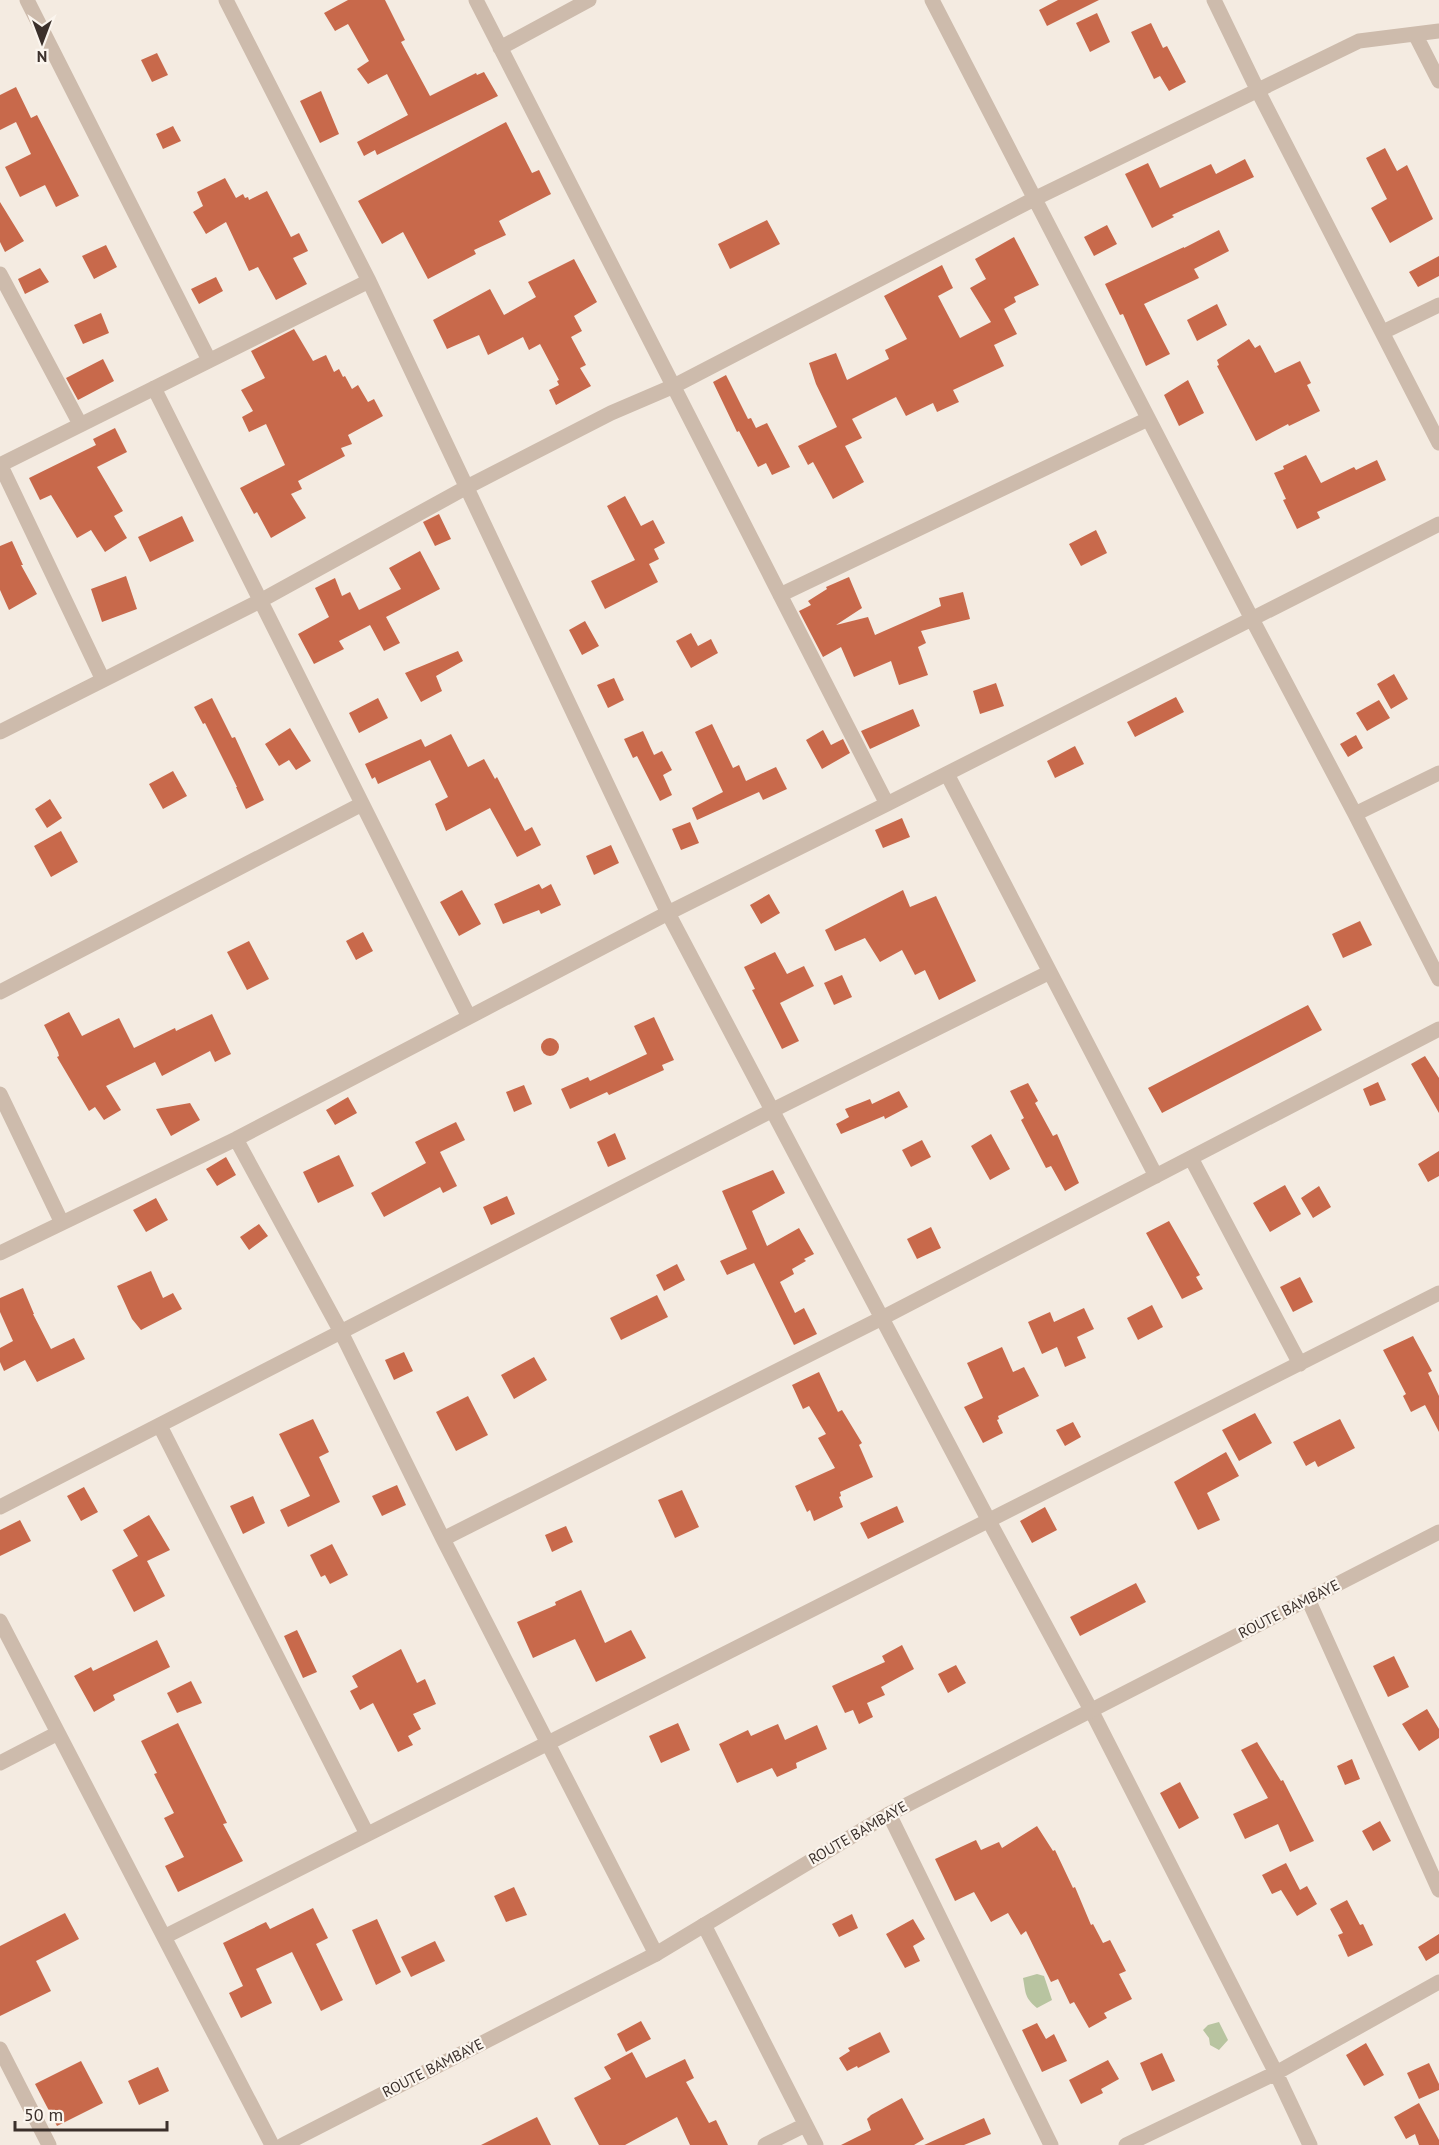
<svg xmlns="http://www.w3.org/2000/svg" width="1439" height="2145" viewBox="0 0 1439 2145" font-family="'PT Sans',sans-serif">
<style>
.green{fill:#b8c4a0}
.building{fill:#c8694b}
.lines{fill:none;stroke-linecap:round;stroke-linejoin:round}
.minor{stroke:#cdbbac;stroke-width:15}
.tertiary{stroke:#cdbbac;stroke-width:15}
.labels{text-anchor:middle;stroke-width:4.5;stroke-linejoin:round;paint-order:stroke}
.street-label{font-size:15px;fill:#3b302b;stroke:#fbf5ee}
</style>
<rect width="100%" height="100%" fill="#f4ebe1"/>
<path class="green" d="M1037,1974L1044,1976L1052,2000L1037,2008C1024,1997 1026,1993 1023,1978Z
M1219,2022L1228,2040L1219,2050L1210,2045L1209,2038L1203,2030L1208,2025Z"/>
<path class="building" d="M348,0H385L405,40L401,42L430,96L476,73L477,75L484,72L498,96L377,155L375,150L364,156L357,142L408,115L387,74L368,84L357,69L369,61L348,24L335,31L324,13Z
M1058,0H1099L1047,26L1039,10Z
M1097,13L1110,42L1090,52L1076,23Z
M1151,23L1163,48L1167,46L1186,82L1169,91L1160,76L1154,79L1131,32Z
M157,53L168,75L152,82L141,60Z
M16,87L31,118L37,115L79,196L56,207L45,185L20,197L5,167L31,154L16,122L0,130V95Z
M321,91L339,134L320,143L300,101Z
M506,122L532,173L539,170L551,194L499,221L506,235L474,250L476,254L428,279L403,232L382,244L358,201Z
M173,126L181,141L163,149L156,134Z
M1385,148L1397,171L1407,165L1433,219L1390,243L1371,208L1387,199L1366,158Z
M1245,159L1254,177L1172,215L1174,217L1152,228L1125,174L1148,163L1160,188L1211,164L1216,174Z
M225,178L236,198L243,194L245,198L248,197L249,200L267,191L291,237L299,233L308,251L293,258L307,284L276,300L258,267L249,271L226,222L206,234L193,212L203,206L197,192Z
M0,202L24,241L5,252L0,242Z
M767,220L780,244L730,269L718,244Z
M1107,225L1117,244L1094,256L1084,237Z
M1219,230L1229,251L1194,269L1199,278L1144,304L1170,354L1146,366L1123,314L1120,315L1105,284L1184,247V248Z
M1014,237L1039,285L1014,297L1016,302L1004,309L1017,334L994,345L1004,366L953,390L959,402L937,412L933,403L906,416L896,397L852,419L862,438L845,446L864,482L833,499L813,462L808,465L798,446L837,427L816,384L809,363L836,353L847,380L889,359L885,350L907,339L884,296L942,265L953,288L938,296L960,338L991,322L970,288L986,279L975,259Z
M106,245L117,267L94,279L82,256Z
M1439,256V276L1418,287L1409,272Z
M574,259L597,302L574,316L582,331L571,337L586,365L580,368L591,386L556,405L549,390L559,385L557,381L559,380L540,344L529,350L523,337L488,355L479,335L447,349L433,320L490,289L504,315L536,297L528,282Z
M40,268L49,282L25,294L18,279Z
M216,277L223,291L199,304L191,289Z
M1217,304L1227,325L1197,341L1187,320Z
M101,313L109,333L83,344L74,325Z
M294,329L313,361L326,355L334,372L339,369L343,377L345,376L352,389L358,385L368,402L374,399L383,416L348,435L352,444L341,448L345,456L298,481L302,489L291,494L306,518L271,538L257,512L254,514L240,488L285,465L266,424L249,432L242,417L253,411L241,390L265,378L251,351Z
M1249,339L1255,348L1260,345L1275,373L1300,361L1311,383L1307,385L1320,411L1289,426L1288,424L1256,441L1217,366L1219,365L1217,360Z
M103,359L114,381L78,400L66,378Z
M726,375L748,419L751,418L756,428L767,423L790,467L772,475L766,463L758,467L739,431L737,432L713,382Z
M1188,380L1204,413L1179,426L1164,395Z
M115,428L127,452L97,467L123,511L114,516L127,538L105,552L91,530L77,538L51,495L40,500L29,478L96,445L93,439Z
M1306,455L1321,483L1354,467L1356,470L1377,460L1386,480L1317,512L1320,518L1297,529L1283,500L1286,499L1274,473L1284,469L1283,466Z
M625,496L641,526L653,520L665,543L654,549L659,559L649,564L658,582L605,609L591,581L635,560L607,506Z
M439,514L451,539L435,546L423,522Z
M182,516L194,541L150,562L138,537Z
M1096,530L1107,553L1081,566L1069,544Z
M12,541L23,565H21L37,594L9,610L0,590V546Z
M420,551L440,589L386,617L400,643L384,651L370,625L339,641L344,649L314,664L298,634L329,617L315,588L335,578L342,596L350,592L359,610L401,589L389,568Z
M126,576L137,609L102,622L91,589Z
M849,577L862,608L836,625L868,617L875,635L941,606L939,598L963,592L970,619L921,631L926,643L918,647L928,675L899,685L891,661L854,677L841,647L823,657L799,611L811,605L808,601L827,589L826,587Z
M585,621L599,646L582,655L569,630Z
M691,633L698,646L711,639L718,653L691,668L676,641Z
M458,651L463,661L436,676L442,691L421,702L405,673Z
M1394,674L1408,699L1391,709L1377,684Z
M614,678L624,700L608,708L597,685Z
M996,683L1004,706L980,714L973,691Z
M1176,697L1184,712L1135,737L1127,722Z
M212,698L232,738L235,737L264,800L246,809L236,787H237L205,723L203,724L194,707Z
M378,698L388,718L359,733L349,713Z
M1379,700L1390,718L1367,731L1356,713Z
M913,709L920,726L870,749L861,731Z
M712,724L733,768L739,765L746,781L776,767L787,789L763,800L759,792L697,820L692,808L723,792L695,732Z
M290,728L311,761L296,770L289,760L279,766L265,744Z
M823,730L831,745L843,739L850,753L822,769L806,740Z
M643,731L654,755L662,751L672,770L663,775L672,795L660,801L637,756L633,758L624,739Z
M451,734L468,767L484,759L495,779L497,777L525,831L532,827L541,845L517,857L490,808L446,831L435,804L448,797L430,760L378,784L375,777L372,779L365,764L421,739L425,747Z
M1356,735L1363,748L1348,757L1340,744Z
M1075,746L1084,764L1055,778L1047,761Z
M173,771L187,796L163,809L149,784Z
M50,799L62,818L47,828L35,809Z
M902,818L910,837L883,848L875,830Z
M690,822L699,843L681,850L672,829Z
M61,831L78,862L51,877L34,846Z
M611,845L619,863L594,875L586,856Z
M539,884L542,889L551,884L561,905L541,914L539,910L503,924L494,904Z
M462,890L481,924L459,936L440,902Z
M903,890L910,907L936,896L976,981L939,1000L925,970L915,975L902,950L880,962L865,938L835,951L825,930Z
M769,894L780,913L761,924L750,905Z
M1360,921L1372,945L1343,958L1332,934Z
M363,932L373,951L356,960L346,941Z
M249,941L269,979L247,990L227,952Z
M775,952L787,974L804,966L814,986L780,1003L799,1041L782,1049L752,990L755,989L744,967Z
M842,975L852,997L834,1005L824,983Z
M1308,1005L1322,1030L1162,1113L1148,1088Z
M69,1012L82,1036L119,1018L134,1048L175,1028L176,1031L212,1014L231,1054L215,1062L210,1051L162,1076L155,1062L106,1086L121,1110L104,1120L95,1107L89,1111L57,1057L59,1056L58,1052L44,1025Z
M654,1017L674,1060L662,1065L664,1070L609,1095L607,1092L570,1109L561,1089L588,1077L590,1081L647,1054L634,1026Z
M541 1047a9 9 0 1 1 18 0a9 9 0 1 1-18 0Z
M1425,1056L1439,1078V1113L1411,1064Z
M1378,1082L1386,1100L1370,1106L1363,1089Z
M1028,1083L1038,1101L1035,1103L1053,1136L1057,1134L1079,1183L1065,1191L1051,1166L1046,1168L1021,1120L1024,1118L1010,1091Z
M524,1085L532,1104L514,1112L506,1092Z
M899,1091L908,1107L885,1119L884,1116L841,1134L836,1124L849,1117L845,1109L870,1099L872,1104Z
M348,1097L357,1113L335,1125L326,1110Z
M190,1103L200,1120L171,1136L156,1109Z
M456,1122L465,1140L440,1152L457,1186L443,1193L440,1187L384,1217L371,1193L426,1163L415,1142Z
M615,1133L626,1159L608,1167L597,1142Z
M991,1134L1010,1169L990,1180L971,1146Z
M922,1140L931,1157L911,1167L902,1150Z
M1439,1151V1176L1428,1182L1418,1164Z
M339,1155L354,1186L318,1203L303,1172Z
M226,1157L236,1175L217,1186L206,1169Z
M773,1170L785,1193L752,1211L767,1246L799,1228L814,1254L804,1259L806,1261L792,1269L794,1274L780,1282L795,1313L804,1308L817,1334L794,1345L754,1263L727,1275L720,1261L747,1249L722,1191Z
M1285,1185L1301,1214L1270,1232L1253,1203Z
M1319,1186L1331,1207L1313,1218L1301,1198Z
M507,1196L515,1214L491,1225L483,1207Z
M156,1198L168,1220L146,1232L133,1210Z
M1169,1221L1200,1275L1196,1277L1203,1289L1182,1299L1146,1233Z
M259,1224L268,1236L249,1250L240,1237Z
M931,1227L941,1248L917,1259L907,1239Z
M677,1264L685,1280L664,1291L656,1275Z
M151,1271L163,1298L173,1293L182,1309L141,1330L132,1319L117,1286Z
M1300,1277L1313,1302L1293,1312L1280,1287Z
M23,1288L34,1314H33L51,1349L74,1338L85,1359L37,1382L25,1360L4,1371L0,1362V1348L13,1341L0,1312V1298Z
M657,1295L668,1317L621,1340L610,1318Z
M1152,1305L1163,1327L1138,1340L1127,1318Z
M1084,1308L1094,1329L1077,1337L1086,1358L1065,1367L1057,1347L1042,1354L1028,1322L1050,1312L1054,1322Z
M1413,1336L1432,1371L1428,1373L1439,1396V1432L1425,1405L1411,1412L1403,1396L1406,1394L1383,1350Z
M1002,1347L1013,1372L1024,1367L1039,1396L998,1416L999,1419L997,1420L1003,1433L983,1443L964,1407L983,1398L967,1363Z
M404,1352L413,1371L394,1380L385,1360Z
M534,1357L547,1380L514,1399L501,1375Z
M819,1372L838,1412L842,1410L862,1443L859,1445L873,1477L840,1492L841,1496L839,1497L843,1507L814,1521L810,1510L807,1512L795,1486L835,1468L818,1438L826,1434L809,1406L803,1409L792,1385Z
M468,1396L488,1435L456,1451L436,1412Z
M1255,1413L1272,1443L1239,1461L1222,1430Z
M313,1419L329,1452L319,1457L340,1502L288,1527L280,1510L310,1496L279,1434Z
M1340,1419L1355,1448L1318,1467L1315,1461L1306,1466L1293,1442Z
M1073,1422L1081,1437L1065,1446L1056,1430Z
M1226,1452L1239,1476L1207,1493L1220,1520L1198,1530L1174,1482Z
M397,1485L406,1505L382,1516L372,1496Z
M84,1487L98,1512L81,1521L67,1496Z
M682,1490L699,1527L675,1538L658,1500Z
M253,1496L265,1523L243,1534L230,1506Z
M897,1506L904,1522L868,1539L860,1523Z
M1045,1507L1057,1530L1032,1543L1020,1521Z
M149,1515L170,1550L147,1561L165,1596L134,1612L112,1570L138,1556L123,1530Z
M20,1520L31,1541L0,1556V1530Z
M566,1526L573,1542L552,1552L545,1535Z
M332,1544L348,1575L330,1584L325,1575L321,1577L310,1555Z
M1136,1583L1146,1602L1080,1636L1070,1617Z
M581,1590L605,1643L631,1630L646,1658L596,1682L575,1639L533,1658L517,1622L556,1605L555,1602Z
M297,1630L317,1672L303,1678L284,1636Z
M157,1640L170,1667L113,1695L115,1700L94,1712L74,1676L91,1667L93,1671Z
M902,1645L914,1669L881,1687L885,1695L867,1703L873,1717L859,1724L853,1710L845,1713L832,1686L885,1662L882,1656Z
M401,1649L417,1683L425,1679L436,1704L413,1714L421,1729L408,1736L413,1745L398,1752L373,1703L360,1710L350,1691L358,1687L352,1676Z
M1394,1656L1409,1687L1388,1697L1373,1666Z
M956,1665L966,1683L948,1693L938,1674Z
M191,1681L202,1703L177,1713L167,1693Z
M1427,1709L1439,1729V1738L1419,1751L1402,1724Z
M178,1723L227,1823L223,1824L243,1861L178,1892L165,1866L184,1857L164,1818L174,1813L154,1774L157,1773L141,1741Z
M678,1723L690,1750L661,1763L649,1736Z
M778,1724L785,1740L817,1725L827,1749L796,1763L797,1768L777,1777L772,1768L737,1783L719,1744L748,1730L751,1736Z
M1257,1742L1281,1781L1283,1780L1314,1841L1290,1852L1278,1824L1245,1839L1233,1814L1268,1798L1241,1750Z
M1352,1759L1360,1779L1345,1785L1337,1766Z
M1180,1782L1199,1818L1179,1829L1160,1793Z
M1380,1821L1391,1841L1373,1851L1362,1831Z
M1037,1826L1053,1851L1055,1850L1073,1888L1075,1887L1091,1925L1093,1924L1103,1943L1110,1940L1126,1971L1119,1974L1132,1999L1104,2013L1107,2018L1089,2028L1074,2002L1070,2004L1058,1979L1051,1982L1026,1931L1021,1935L1008,1913L991,1922L974,1892L955,1901L935,1859L976,1840L981,1850L999,1842L1002,1848Z
M1286,1863L1300,1890L1307,1886L1317,1904L1297,1916L1281,1890L1272,1894L1262,1875Z
M514,1887L527,1915L506,1922L494,1896Z
M1347,1900L1360,1925L1363,1924L1373,1945L1348,1957L1338,1935L1343,1933L1330,1909Z
M313,1908L328,1938L316,1944L343,2000L321,2011L292,1952L256,1969L272,2003L241,2018L229,1993L243,1986L223,1943L266,1922L270,1929Z
M65,1913L79,1939L36,1961L51,1991L0,2016V1946Z
M852,1914L858,1928L839,1937L832,1924Z
M377,1919L401,1972L376,1985L352,1930Z
M913,1919L925,1939L913,1946L920,1961L905,1968L886,1934Z
M1439,1934V1953L1426,1961L1418,1947Z
M435,1941L445,1961L411,1977L401,1957Z
M641,2021L651,2039L626,2052L617,2034Z
M1037,2023L1046,2039L1054,2034L1067,2061L1042,2072L1022,2030Z
M880,2032L890,2052L858,2068L857,2066L847,2071L839,2058L850,2051L848,2048Z
M1366,2043L1384,2075L1364,2086L1346,2055Z
M632,2052L646,2078L685,2059L694,2078L686,2082L709,2123L716,2120L728,2145H690L677,2117L625,2145H599L574,2098L611,2079L604,2067Z
M1162,2053L1175,2081L1152,2091L1140,2063Z
M1108,2060L1119,2079L1101,2089L1103,2093L1081,2104L1069,2080Z
M81,2061L103,2103L57,2126L35,2084Z
M1429,2063L1439,2084V2090L1419,2099L1407,2073Z
M158,2067L169,2091L139,2105L128,2081Z
M902,2098L924,2139L914,2145H841L871,2130L867,2119L871,2115Z
M1419,2103L1439,2140V2145H1419L1415,2134L1406,2139L1394,2117Z
M537,2117L551,2145H481Z
M984,2118L991,2134L964,2145H924Z"/>
<g class="lines">
<path class="minor" d="M27,0L209,360
M226,0L369,281L668,913L989,1521L1091,1710L1276,2073L1310,2145
M476,0L887,804
M932,0L1252,619L1355,814L1439,979
M1214,0L1258,91L1439,443
M1415,34L1439,81
M500,48L589,0
M0,274L80,424
M1383,332L1439,305
M154,388L469,1017
M0,464L103,680
M0,465L369,281
M780,595L1148,419
M0,732L260,601L467,487L611,413L674,386L1036,198L1359,41L1439,31
M947,774L1156,1176
M1355,814L1439,773
M0,992L362,804
M0,1094L62,1223
M236,1139L341,1332L443,1539L656,1954
M1191,1158L1300,1364
M0,1253L236,1139L668,913L887,804L1439,524
M160,1426L367,1834
M0,1507L773,1110L1050,972
M443,1539L882,1318L1439,1029
M1308,1599L1439,1890
M0,1621L272,2145
M0,1763L58,1733
M889,1814L1051,2145
M704,1925L816,2145
M164,1937L1439,1293
M0,2049L49,2145
M765,2145L805,2125
M1126,2145L1276,2073L1439,1982"/>
<path class="tertiary" d="M283,2145L656,1954L889,1814L1439,1532"/>
</g>
<g class="labels">
<g class="street-label">
<text transform="translate(1289 1609) rotate(-27)" y="5">ROUTE BAMBAYE</text>
<text transform="translate(858 1833) rotate(-30)" y="5">ROUTE BAMBAYE</text>
<text transform="translate(433 2068) rotate(-27)" y="5">ROUTE BAMBAYE</text>
</g>
</g>
<g transform="translate(42 42) rotate(180)" stroke="#fbf5ee" stroke-width="4.5" paint-order="stroke">
<path d="M0-4.5L10 22L0 15L-10 22Z" fill="#3b302b"/>
<text y="-9" font-size="16" font-weight="bold" text-anchor="middle" fill="#3b302b">N</text>
</g>
<path d="M15 2121v9h152v-9" fill="none" stroke="#3b302b" stroke-width="3"/>
<text x="24" y="2121" font-size="18" fill="#3b302b" stroke="#fbf5ee" stroke-width="4.5" paint-order="stroke">50 m</text>
</svg>
